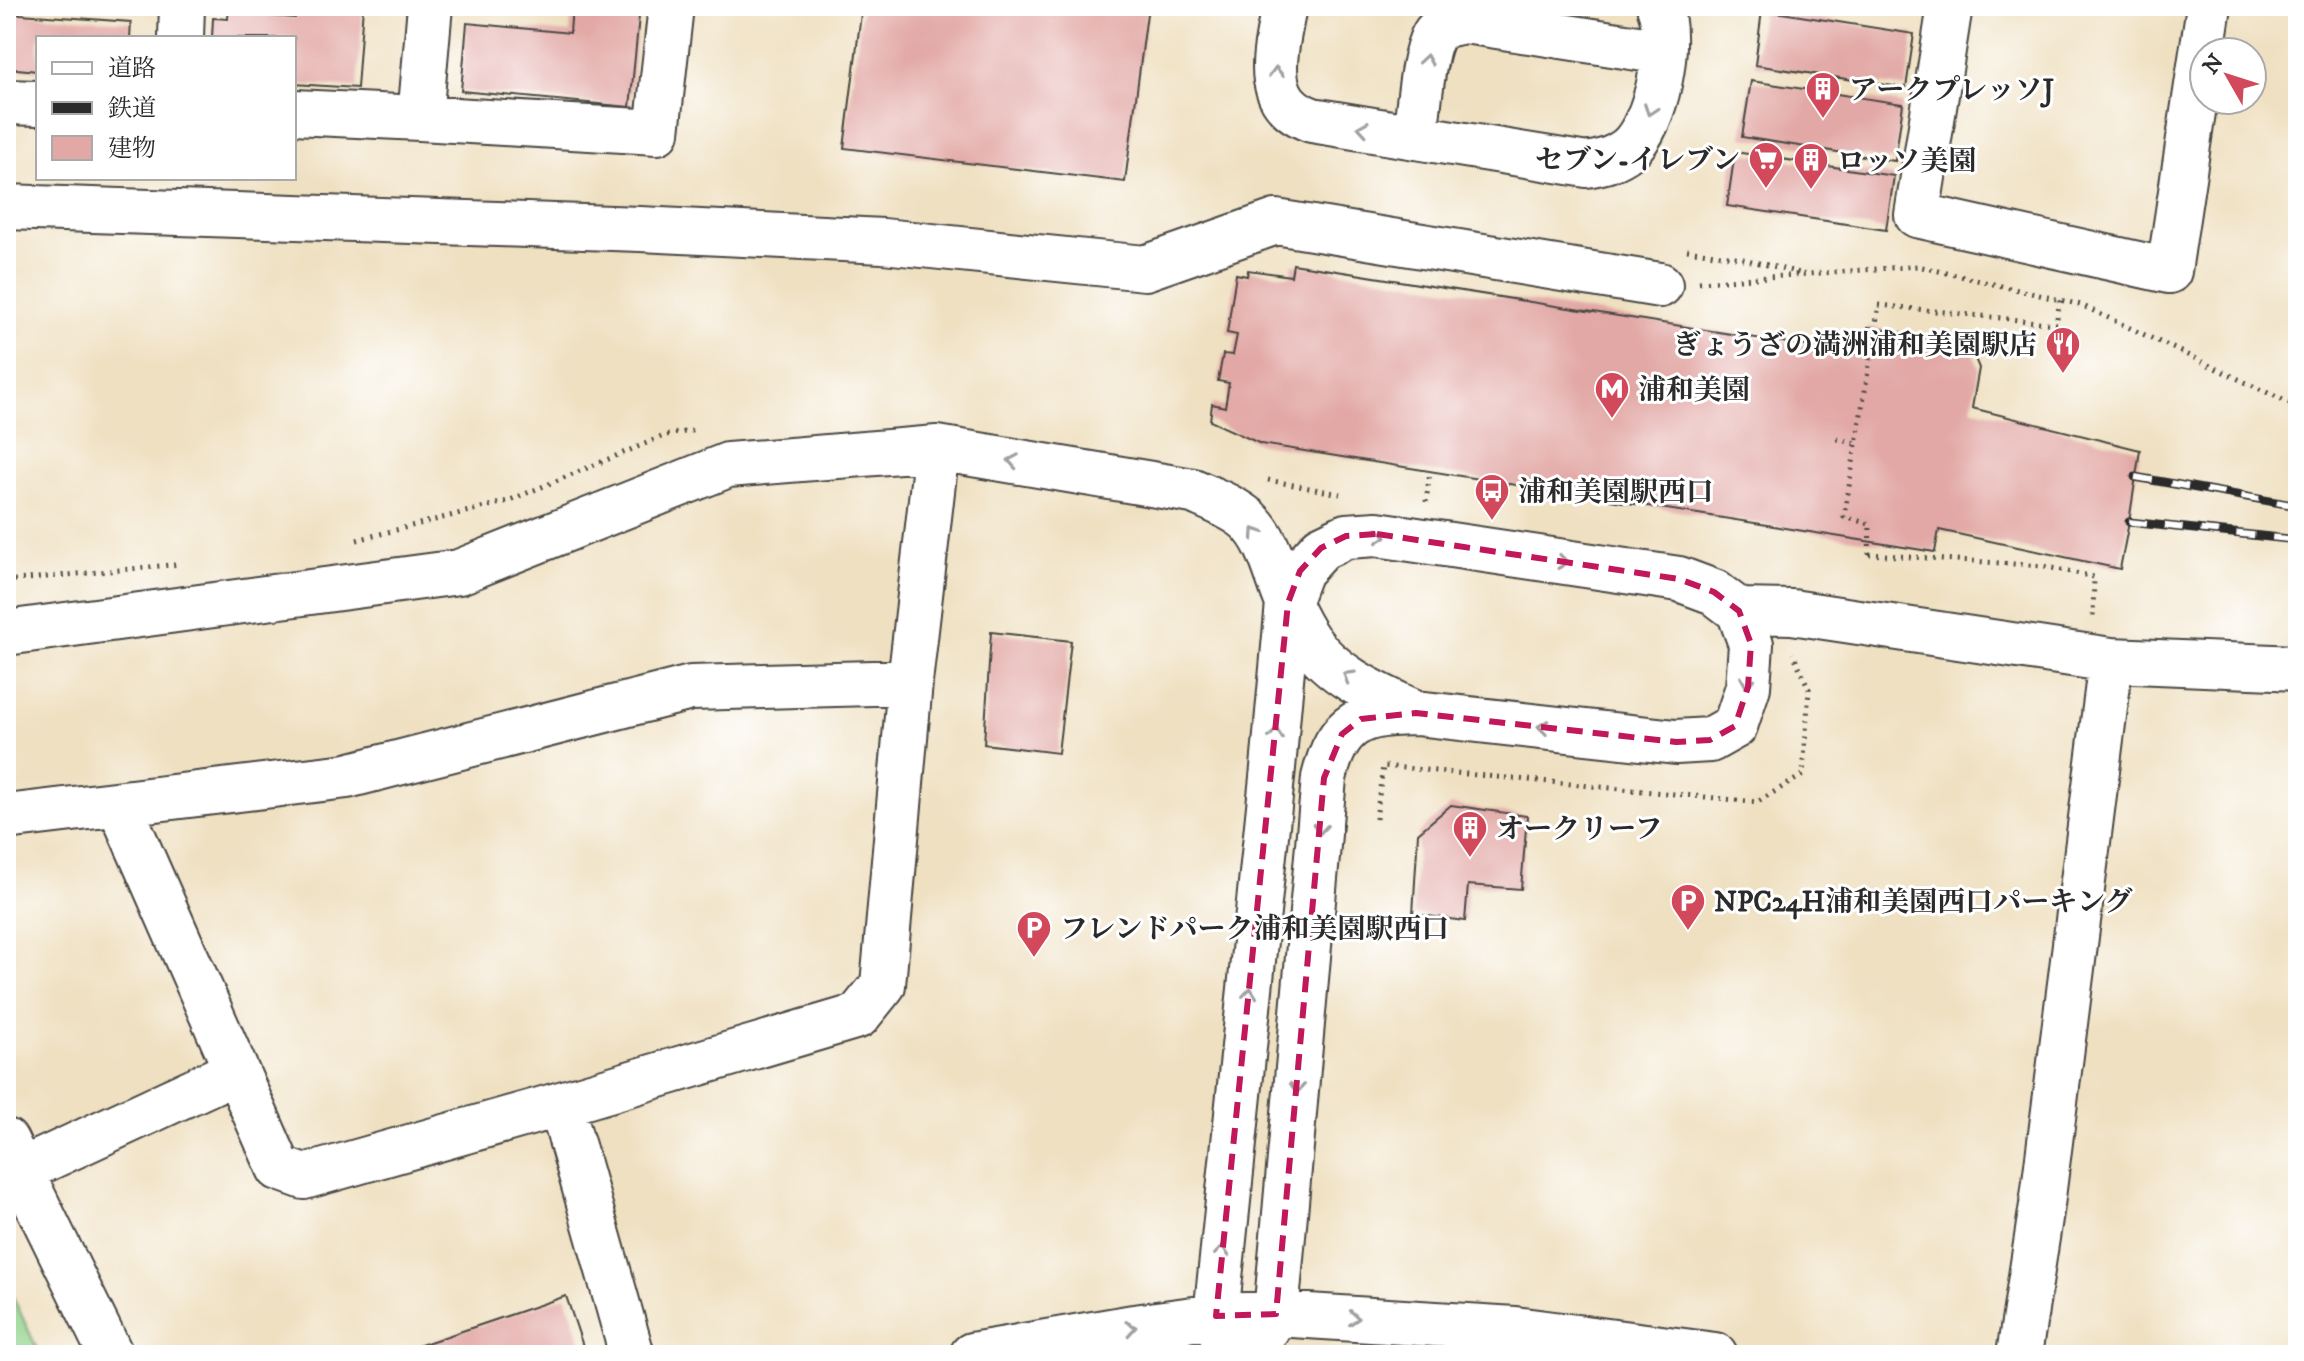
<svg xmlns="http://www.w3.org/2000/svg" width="2304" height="1361" viewBox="0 0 2304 1361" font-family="'IM FELL DW Pica','Noto Serif JP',serif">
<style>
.green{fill:#90d38b;stroke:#5e7f5b;stroke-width:2}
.building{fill:#e2a8a5}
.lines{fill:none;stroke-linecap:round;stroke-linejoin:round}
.minor-casing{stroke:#484642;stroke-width:48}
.path{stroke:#484642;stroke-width:5;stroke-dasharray:2 6;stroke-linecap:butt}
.minor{stroke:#fff;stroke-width:44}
.rail-casing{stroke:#2b2b2b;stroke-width:9}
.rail{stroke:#fff;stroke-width:6;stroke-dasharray:18;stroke-linecap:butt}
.path-bridge{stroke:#484642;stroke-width:5;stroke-dasharray:2 6;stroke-linecap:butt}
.oneway{stroke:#a0a0a0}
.marked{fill:none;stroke:#c2185b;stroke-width:6;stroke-dasharray:16 10;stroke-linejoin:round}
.labels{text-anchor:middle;stroke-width:6;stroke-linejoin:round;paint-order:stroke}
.poi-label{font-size:28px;font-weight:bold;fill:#2b2b2b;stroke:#fff;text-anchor:start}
</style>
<rect width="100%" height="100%" fill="#fff"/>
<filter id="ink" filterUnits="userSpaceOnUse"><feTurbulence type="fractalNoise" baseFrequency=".0125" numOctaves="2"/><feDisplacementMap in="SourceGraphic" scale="16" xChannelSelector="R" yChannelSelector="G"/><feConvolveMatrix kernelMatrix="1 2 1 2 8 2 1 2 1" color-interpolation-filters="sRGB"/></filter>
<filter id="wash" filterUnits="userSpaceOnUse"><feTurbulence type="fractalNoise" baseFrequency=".006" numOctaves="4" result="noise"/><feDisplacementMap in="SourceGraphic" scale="32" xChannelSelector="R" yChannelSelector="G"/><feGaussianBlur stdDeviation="1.8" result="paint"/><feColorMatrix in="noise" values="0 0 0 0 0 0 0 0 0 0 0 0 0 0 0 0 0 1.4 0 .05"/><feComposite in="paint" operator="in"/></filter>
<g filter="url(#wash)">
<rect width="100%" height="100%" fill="#efe0c1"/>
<path class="green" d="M6,1282L40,1355H6Z"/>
<g id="blocks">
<path class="building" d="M229,6H257L259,15L295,18L296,6H363L357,88L294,84V38H212L213,18L228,19Z
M572,6H640L630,107L461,91L467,23L570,33Z
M862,6H1148L1125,182L844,148Z
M1762,10L1914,34L1906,88L1755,65Z
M6,13L131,22L130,38H38V71L6,68Z
M1751,81L1903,104L1895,161L1742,137Z
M1735,152L1894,176L1886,230L1727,206Z
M1293,264L1863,355L1868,327L1969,344L1979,368L1972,408L2140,450L2129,522L2120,569L1939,530L1935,552L1261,444L1210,421L1212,404L1225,407L1229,383L1218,381L1223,354L1233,355L1237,335L1227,333L1236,274L1247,276L1248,270L1291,276Z
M991,632L1071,641L1058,753L984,744Z
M1451,805L1527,816L1521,889L1468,885L1465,921L1413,914L1418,833Z
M566,1296L586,1355H394V1354Z"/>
</g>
</g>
<g filter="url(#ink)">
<use href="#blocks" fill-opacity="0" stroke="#484642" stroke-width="2"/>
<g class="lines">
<defs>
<path id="minor" d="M430,6L420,118L657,132L671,6
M1284,6C1277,49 1258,101 1312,120L1587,165C1603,162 1615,159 1628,149C1657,125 1673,40 1659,6
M1950,6L1917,215L2169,271L2209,6
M181,38L182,6
M6,102L38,103
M294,112L420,118
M1415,137C1418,116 1423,45 1436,32C1443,24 1455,23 1465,21L1663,52
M6,207L640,229L883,241L1145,268L1276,222L1660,285
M1739,611L1792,612L2111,660L2042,1205L2019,1355
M6,633L459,572L728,465L937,448L1193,491C1211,499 1233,507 1248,520C1271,542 1276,576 1288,603C1294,616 1301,630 1309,641C1334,677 1378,695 1416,713
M2111,660L2298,668
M119,804L279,1168L304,1177L561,1104L858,1016L883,985L910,682L937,448
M6,817L347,776L691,688L910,682
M561,1104L632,1355
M6,1141L111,1355
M20,1171L236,1071
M972,1355L1134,1327L1216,1316L1276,1314L1515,1329L1715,1355
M1228,1355L1216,1316L1273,768L1288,603L1300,571L1321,548L1346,536L1377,534L1679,579L1714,592L1739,611L1751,644L1748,687L1735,726L1710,740L1676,742L1416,713C1361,714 1338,720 1324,778L1276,1314L1251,1355"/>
</defs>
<use href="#minor" class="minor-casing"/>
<path class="path" d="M1687,250L1735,257L1800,273
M1699,282L1918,266L2081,305L2298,407
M1879,305L2056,324L2060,300
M1837,439L1856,443
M1268,480L1340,494
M1426,502L1430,471
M357,540L508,501L666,435L697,430
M1869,554L2043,566L2094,577L2093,618
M6,581L181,564
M1376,819L1383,766L1757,802L1803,775L1809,689L1793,653"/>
<use href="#minor" class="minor"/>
<defs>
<path id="rail" d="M2135,477L2298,506
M2129,522L2298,540"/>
</defs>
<use href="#rail" class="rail-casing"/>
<use href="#rail" class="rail"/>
<path class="path-bridge" d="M1869,554L1870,524L1844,517L1879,305"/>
</g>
<defs><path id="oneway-chevron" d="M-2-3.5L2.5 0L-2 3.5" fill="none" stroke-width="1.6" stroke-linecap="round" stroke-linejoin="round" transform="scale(2)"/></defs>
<g class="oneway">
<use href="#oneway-chevron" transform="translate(1426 60) rotate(-81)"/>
<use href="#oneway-chevron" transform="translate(1276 72) rotate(-91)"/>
<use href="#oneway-chevron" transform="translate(1650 110) rotate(109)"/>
<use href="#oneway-chevron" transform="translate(1363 128) rotate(-171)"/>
<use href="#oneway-chevron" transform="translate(1013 461) rotate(-170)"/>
<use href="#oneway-chevron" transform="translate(1256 533) rotate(-124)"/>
<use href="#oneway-chevron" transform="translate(1381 536) rotate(4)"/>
<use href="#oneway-chevron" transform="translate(1563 562) rotate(8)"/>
<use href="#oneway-chevron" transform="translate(1348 676) rotate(-148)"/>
<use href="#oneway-chevron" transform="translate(1747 682) rotate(99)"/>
<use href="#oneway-chevron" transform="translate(1543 727) rotate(-173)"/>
<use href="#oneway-chevron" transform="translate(1276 734) rotate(-85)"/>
<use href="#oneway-chevron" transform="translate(1320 829) rotate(95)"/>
<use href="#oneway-chevron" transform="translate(1250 993) rotate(-84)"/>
<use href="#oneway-chevron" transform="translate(1297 1088) rotate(95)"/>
<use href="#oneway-chevron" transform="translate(1222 1251) rotate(-84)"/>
<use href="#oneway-chevron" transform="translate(1354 1318) rotate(4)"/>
<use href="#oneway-chevron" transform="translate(1131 1328) rotate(-9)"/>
</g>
</g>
<path class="marked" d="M1377,534L1679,579L1714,592L1739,611L1751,644L1748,687L1735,726L1710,740L1676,742L1416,713L1361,719L1342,734L1324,778L1276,1314L1216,1316L1288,603L1300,571L1321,548L1346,536Z"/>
<defs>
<symbol id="building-pin" viewBox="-11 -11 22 30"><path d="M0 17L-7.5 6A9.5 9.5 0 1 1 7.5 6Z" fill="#d1495b" stroke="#fff"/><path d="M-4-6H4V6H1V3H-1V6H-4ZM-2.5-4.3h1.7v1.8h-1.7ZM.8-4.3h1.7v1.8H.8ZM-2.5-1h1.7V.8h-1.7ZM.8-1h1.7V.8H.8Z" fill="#fff"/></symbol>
<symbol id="supermarket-pin" viewBox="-11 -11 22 30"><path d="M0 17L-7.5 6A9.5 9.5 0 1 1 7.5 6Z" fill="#d1495b" stroke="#fff"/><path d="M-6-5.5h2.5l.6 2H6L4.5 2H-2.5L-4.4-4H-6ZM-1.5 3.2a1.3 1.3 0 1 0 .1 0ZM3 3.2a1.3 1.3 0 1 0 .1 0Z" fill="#fff"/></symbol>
<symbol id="restaurant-pin" viewBox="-11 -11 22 30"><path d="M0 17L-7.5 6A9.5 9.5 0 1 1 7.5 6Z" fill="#d1495b" stroke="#fff"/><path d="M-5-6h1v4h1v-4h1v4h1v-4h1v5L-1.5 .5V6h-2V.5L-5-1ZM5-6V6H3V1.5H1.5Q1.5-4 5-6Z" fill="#fff"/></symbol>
<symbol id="metro-pin" viewBox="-11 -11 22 30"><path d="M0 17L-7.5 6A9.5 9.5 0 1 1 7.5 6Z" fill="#d1495b" stroke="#fff"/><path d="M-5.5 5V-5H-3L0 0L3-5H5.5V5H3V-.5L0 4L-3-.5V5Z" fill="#fff"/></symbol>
<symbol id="bus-pin" viewBox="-11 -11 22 30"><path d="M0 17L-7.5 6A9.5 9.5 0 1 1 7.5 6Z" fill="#d1495b" stroke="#fff"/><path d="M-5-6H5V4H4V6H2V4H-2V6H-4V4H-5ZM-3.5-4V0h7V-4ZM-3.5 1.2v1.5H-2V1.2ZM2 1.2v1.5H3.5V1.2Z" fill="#fff"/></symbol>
<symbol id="parking-pin" viewBox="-11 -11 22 30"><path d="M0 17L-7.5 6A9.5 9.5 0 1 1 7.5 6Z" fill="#d1495b" stroke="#fff"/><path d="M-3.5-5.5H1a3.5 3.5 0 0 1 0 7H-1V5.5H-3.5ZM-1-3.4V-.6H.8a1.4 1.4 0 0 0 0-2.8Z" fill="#fff"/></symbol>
</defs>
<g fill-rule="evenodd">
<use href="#building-pin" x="1803" y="69" width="40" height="54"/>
<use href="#supermarket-pin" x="1746" y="139" width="40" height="54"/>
<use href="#building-pin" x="1791" y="140" width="40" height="54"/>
<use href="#restaurant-pin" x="2043" y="324" width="40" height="54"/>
<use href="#metro-pin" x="1592" y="369" width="40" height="54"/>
<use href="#bus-pin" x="1472" y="471" width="40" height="54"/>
<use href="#building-pin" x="1450" y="808" width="40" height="54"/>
<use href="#parking-pin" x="1668" y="881" width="40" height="54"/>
<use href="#parking-pin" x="1014" y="908" width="40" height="54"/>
</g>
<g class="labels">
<g class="poi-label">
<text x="1849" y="99">アークプレッソJ</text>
<text x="1740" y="169" text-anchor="end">セブン-イレブン</text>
<text x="1837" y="170">ロッソ美園</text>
<text x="2037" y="354" text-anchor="end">ぎょうざの満洲浦和美園駅店</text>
<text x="1638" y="399">浦和美園</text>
<text x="1518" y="501">浦和美園駅西口</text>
<text x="1496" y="838">オークリーフ</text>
<text x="1714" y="911">NPC24H浦和美園西口パーキング</text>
<text x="1060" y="938">フレンドパーク浦和美園駅西口</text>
</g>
</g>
<rect width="2304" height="1361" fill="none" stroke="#fff" stroke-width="32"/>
<rect x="36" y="36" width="260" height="144" fill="#ffffff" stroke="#aaaaaa" stroke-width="2"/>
<rect x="52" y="62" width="40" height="12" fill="#ffffff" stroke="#aaaaaa" stroke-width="2"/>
<text x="108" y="76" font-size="24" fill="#2b2b2b">道路</text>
<rect x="52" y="102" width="40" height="12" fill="#2b2b2b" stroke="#aaaaaa" stroke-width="2"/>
<text x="108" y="116" font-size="24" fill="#2b2b2b">鉄道</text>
<rect x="52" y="136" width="40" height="24" fill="#e2a8a5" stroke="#aaaaaa" stroke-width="2"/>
<text x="108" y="156" font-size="24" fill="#2b2b2b">建物</text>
<g transform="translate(2228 76) rotate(309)"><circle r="38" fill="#ffffff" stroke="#aaaaaa" stroke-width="2"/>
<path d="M0-6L14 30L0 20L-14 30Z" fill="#d1495b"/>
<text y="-12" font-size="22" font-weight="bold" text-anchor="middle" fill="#2b2b2b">N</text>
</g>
</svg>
